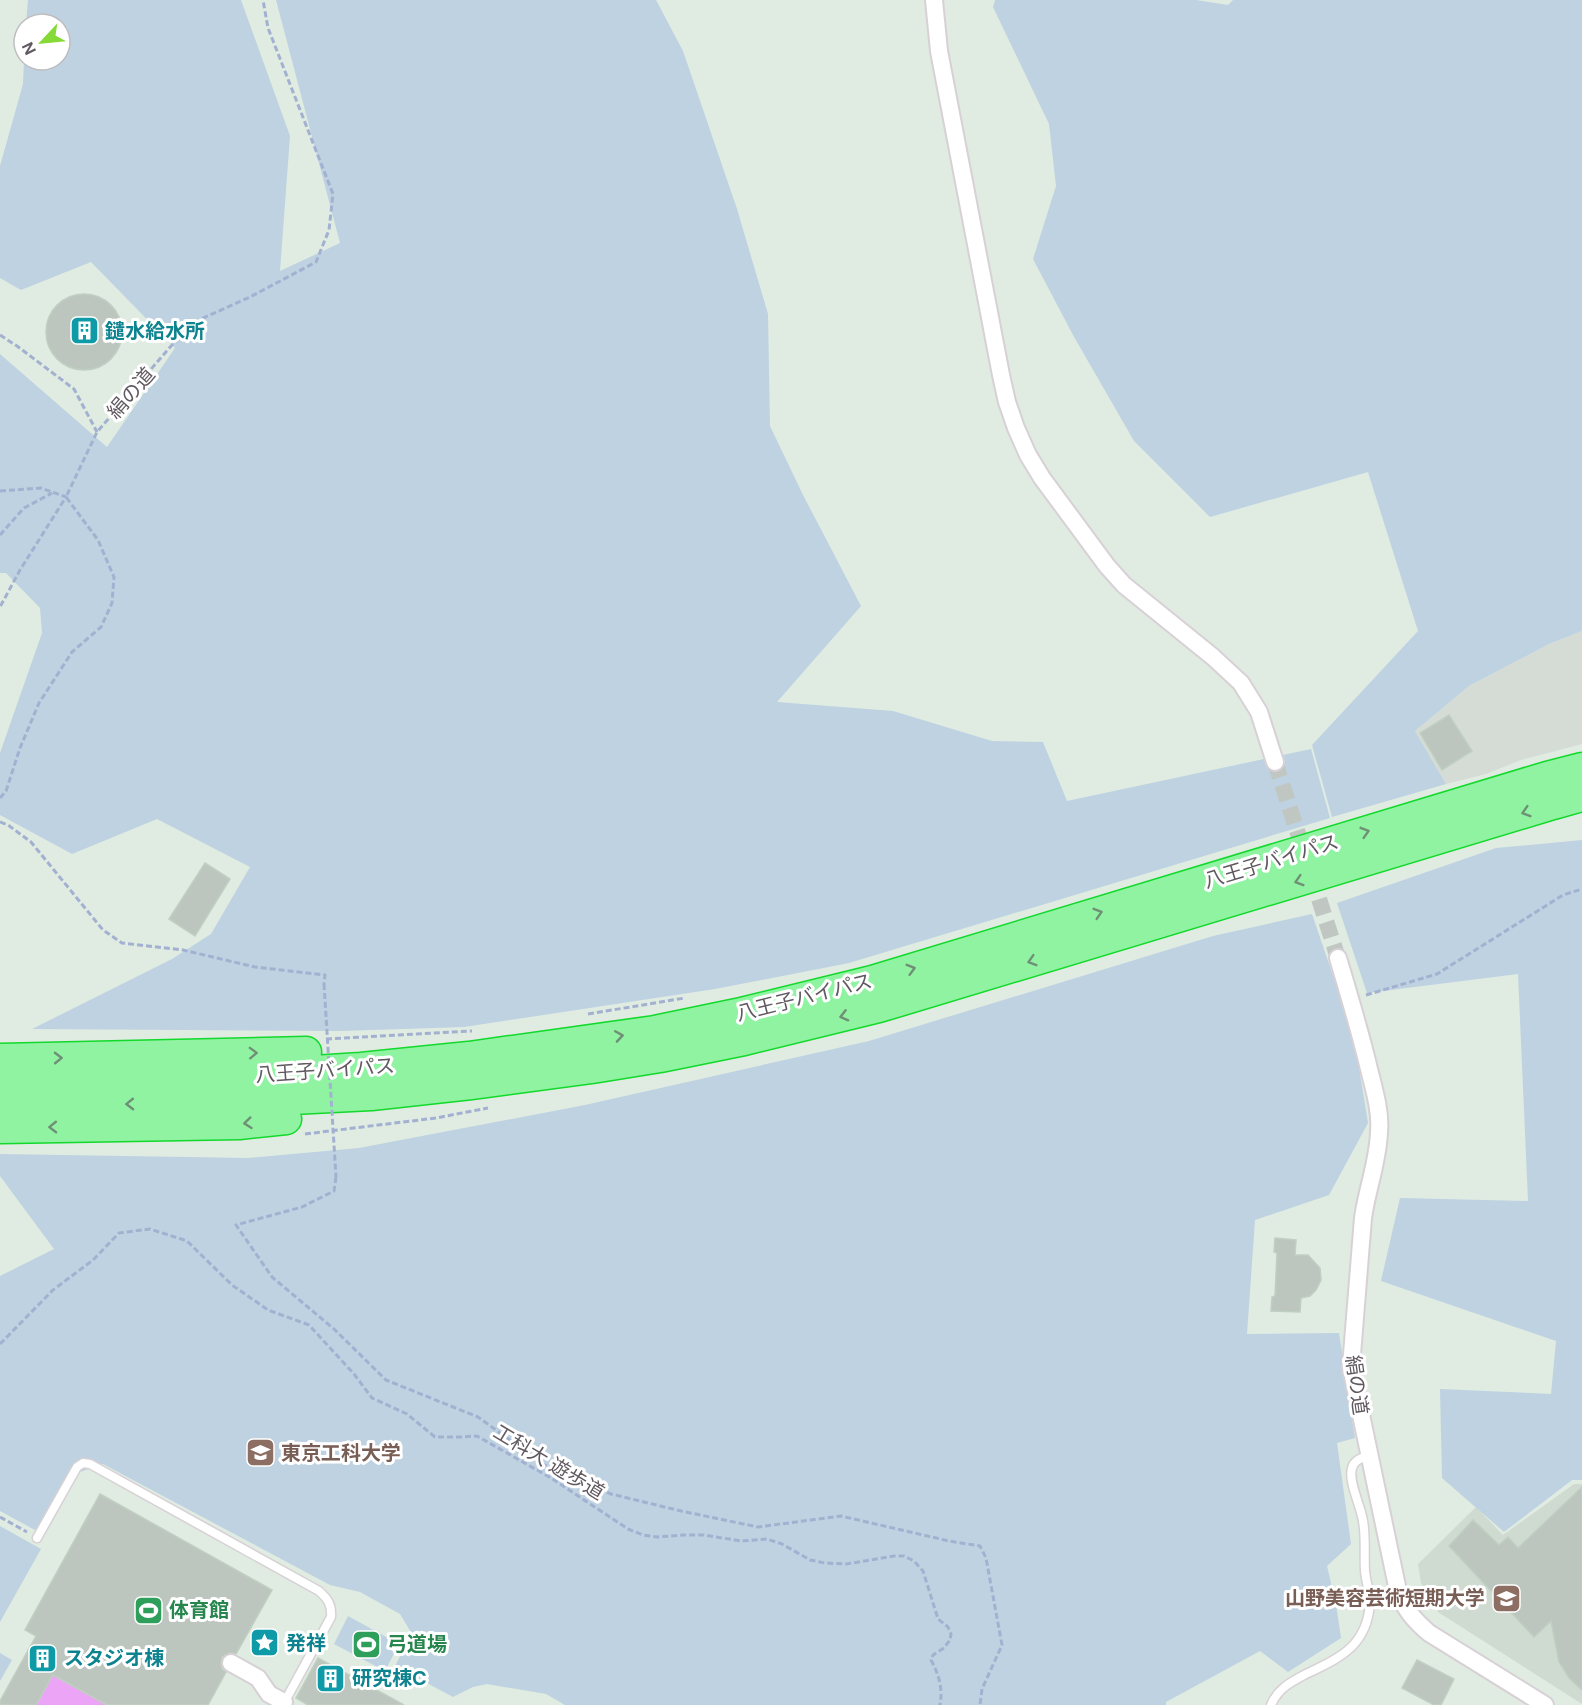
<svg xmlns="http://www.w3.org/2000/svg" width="1582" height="1705" viewBox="0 0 1582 1705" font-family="'DM Sans','Noto Sans JP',sans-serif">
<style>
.industrial{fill:#d5dcd6}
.education{fill:#cfdad1}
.green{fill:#bed2e1}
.water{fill:#eca4f7}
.building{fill:#bdc6be;stroke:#bfcfc1;stroke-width:1.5}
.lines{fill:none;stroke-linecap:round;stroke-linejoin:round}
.street-tunnel{stroke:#c0c6c2;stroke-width:16;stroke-dasharray:16 8;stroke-linecap:butt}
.lane-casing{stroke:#d7d1d6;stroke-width:11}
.street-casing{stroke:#d7d1d6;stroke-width:20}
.highway-casing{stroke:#12d92b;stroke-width:33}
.path{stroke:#a3b1d1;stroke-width:3;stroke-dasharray:6 3;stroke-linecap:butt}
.lane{stroke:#fff;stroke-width:8}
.street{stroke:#fff;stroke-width:16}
.highway{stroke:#8ff3a1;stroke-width:30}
.path-bridge{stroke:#a3b1d1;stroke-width:3;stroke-dasharray:6 3;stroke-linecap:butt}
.oneway{stroke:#708f77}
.labels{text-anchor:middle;stroke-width:6;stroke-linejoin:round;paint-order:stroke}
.culture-label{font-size:20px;font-weight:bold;fill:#0d838f;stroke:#fff;text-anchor:start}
.street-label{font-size:20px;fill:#605960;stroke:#fff}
.education-label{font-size:20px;font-weight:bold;fill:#785e54;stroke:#fff;text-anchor:start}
.leisure-label{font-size:20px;font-weight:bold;fill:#27864d;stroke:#fff;text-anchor:start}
</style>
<rect width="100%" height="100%" fill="#e0ebe2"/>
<path class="industrial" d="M1582,631V744L1521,760L1486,774L1446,784L1415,731L1469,686L1549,644Z"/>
<path class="education" d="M1574,1484H1582V1704L1438,1612L1421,1583L1418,1564L1476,1507L1503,1535Z"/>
<path class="green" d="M28,0H241L290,136L280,271L340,243L276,0H656L683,51L737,209L768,314L770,426L803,495L861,606L777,702L893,711L992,741L1043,742L1067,801L1311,749L1330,818L849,963L715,989L464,1027L341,1031L32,1029L172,959L211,934L250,867L157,819L72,854L0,815V753L42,633L40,608L6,573H0V354L107,447L175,348L91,262L21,290L0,278V166L23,84L24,60H60V24H26Z
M995,0H1196L1228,5L1233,0H1582V631L1549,644L1469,686L1415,731L1446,784L1332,817L1312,745L1418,631L1368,472L1210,517L1134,441L1073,335L1033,259L1056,186L1049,124L993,7Z
M1582,840V1480H1572L1504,1532L1442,1478L1440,1389L1551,1394L1556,1341L1381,1281L1400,1198L1528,1201L1518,974L1367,993L1337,903L1496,848Z
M1312,914L1354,1037L1368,1123L1329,1195L1255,1220L1247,1334L1339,1333L1355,1438L1337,1443L1351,1544L1327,1566L1336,1604L1341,1638L1288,1672L1260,1651L1166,1702V1705H565L546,1694L487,1684L473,1687L453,1697L395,1666L412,1634L400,1614L360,1592L330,1585L103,1464L80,1472L35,1530L0,1511V1276L54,1249L0,1176V1154L248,1158L359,1148L585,1105L869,1041L1213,936Z
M0,1526L41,1549L0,1622Z
M348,1616L399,1644L385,1671L334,1644Z
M0,1653L12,1660L0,1681Z"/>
<path class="water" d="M53,1675L107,1705H36Z"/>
<path class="building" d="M46 332a38 38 0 1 1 76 0a38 38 0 1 1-76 0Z
M1449,715L1472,751L1442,770L1420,733Z
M205,863L230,879L195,936L169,919Z
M1275,1238L1296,1240L1295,1255H1308L1320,1268L1321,1280L1316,1290L1310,1296L1301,1298L1300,1312L1271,1311L1272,1297L1275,1296L1277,1253L1274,1252Z
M1582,1487V1690L1569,1678L1559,1662L1551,1621L1534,1637L1449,1546L1473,1520L1499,1545L1508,1537L1518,1548Z
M100,1494L272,1590L236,1654L230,1653L222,1657L221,1664L222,1669L226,1672L208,1705H107L53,1675L36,1705H0V1701L36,1636L25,1630Z
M318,1658L404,1705H308L296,1698Z
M1417,1660L1454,1679L1441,1705H1434L1402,1688Z"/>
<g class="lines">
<path class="street-tunnel" d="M1275,762L1338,958"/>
<defs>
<path id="lane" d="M37,1538L77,1467L83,1463L90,1464L319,1591C328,1599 332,1605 331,1617L284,1703
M1271,1705C1278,1689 1289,1683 1304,1675C1339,1658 1367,1647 1370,1603C1370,1593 1366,1582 1365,1571C1364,1555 1366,1537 1363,1521C1361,1506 1348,1482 1352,1468C1354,1460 1362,1458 1369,1455"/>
<path id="street" d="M934,0L939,51L1001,375L1007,402L1016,428L1028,455L1042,478L1107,566L1124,585L1213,657L1241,683L1259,712L1275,762
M1338,958C1349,995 1360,1031 1369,1069C1374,1089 1381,1112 1379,1132C1378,1162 1367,1189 1363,1218L1351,1367L1398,1591C1404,1609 1415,1621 1429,1633L1545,1705
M231,1663L258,1678L269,1694L284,1702"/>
<path id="highway" d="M0,1059L306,1052
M0,1080L233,1076L361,1068L469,1057L655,1031L737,1014L872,981L1547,777L1582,768
M0,1107L235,1102L371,1095L471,1084L592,1068L660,1057L744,1040L879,1007L1553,804L1582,796
M0,1128L239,1124L286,1119"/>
</defs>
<use href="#lane" class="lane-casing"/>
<use href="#street" class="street-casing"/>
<use href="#highway" class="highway-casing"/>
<path class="path" d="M0,335L17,346L74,389L97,432
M0,491L41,488L66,497L20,570L0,607
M0,535L24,508L52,493
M0,798L6,791L20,748L39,703L72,652L101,627L112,603L114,577L98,540L66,497L97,432L171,346L201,319L250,297L316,262L329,230L333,194L268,28L263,0
M0,822L8,825L31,842L103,930L122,943L183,950L255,967L325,975L324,984
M1366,995L1437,974L1563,895L1582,889
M588,1014L685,998
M326,1039L472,1031
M305,1134L436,1118L488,1108
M336,1177L334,1191L302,1207L236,1225L272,1277L334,1329L386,1380L478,1417L544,1465L611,1494L681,1511L758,1527L841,1516L949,1541L980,1546L986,1558L1002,1645L982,1689L980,1705
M0,1344L53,1290L93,1260L119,1233L150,1229L187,1241L232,1285L268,1310L309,1325L354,1374L372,1398L407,1414L435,1437H460L477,1436L551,1478L628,1529L643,1535L657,1537L683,1535H704L741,1541L767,1539L782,1544L810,1560L825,1563L846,1564L894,1556H904L914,1561L923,1571L938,1619L948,1627L951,1634L950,1640L944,1648L933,1655L931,1660C939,1675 943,1688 940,1705
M0,1517L27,1532"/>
<use href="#lane" class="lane"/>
<use href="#street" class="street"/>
<use href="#highway" class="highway"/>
<path class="path-bridge" d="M324,984L336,1177"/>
</g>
<defs><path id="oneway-chevron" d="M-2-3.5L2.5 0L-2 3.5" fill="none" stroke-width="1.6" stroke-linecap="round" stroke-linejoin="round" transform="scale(1.5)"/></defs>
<g class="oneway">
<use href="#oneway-chevron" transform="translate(1526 812) rotate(163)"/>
<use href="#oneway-chevron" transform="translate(1365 832) rotate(-17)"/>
<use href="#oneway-chevron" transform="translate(1299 881) rotate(163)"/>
<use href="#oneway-chevron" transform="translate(1098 913) rotate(-17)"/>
<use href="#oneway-chevron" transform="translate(1032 961) rotate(163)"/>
<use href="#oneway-chevron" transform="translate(911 969) rotate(-16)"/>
<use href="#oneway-chevron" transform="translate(844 1016) rotate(166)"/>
<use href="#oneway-chevron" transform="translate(619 1036) rotate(-9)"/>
<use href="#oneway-chevron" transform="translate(253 1053) rotate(-2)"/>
<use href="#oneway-chevron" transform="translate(58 1058) rotate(-1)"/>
<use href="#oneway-chevron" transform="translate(130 1104) rotate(179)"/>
<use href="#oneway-chevron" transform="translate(248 1123) rotate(174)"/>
<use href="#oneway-chevron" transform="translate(53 1127) rotate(179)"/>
</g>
<defs>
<symbol id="building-square" viewBox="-11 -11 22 22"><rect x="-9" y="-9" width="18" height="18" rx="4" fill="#0f9aa8" stroke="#fff"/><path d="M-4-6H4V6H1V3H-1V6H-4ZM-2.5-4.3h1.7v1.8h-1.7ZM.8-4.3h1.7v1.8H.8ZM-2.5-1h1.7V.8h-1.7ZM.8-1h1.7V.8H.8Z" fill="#fff"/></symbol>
<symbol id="university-square" viewBox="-11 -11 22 22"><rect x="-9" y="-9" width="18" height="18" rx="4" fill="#8d6e63" stroke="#fff"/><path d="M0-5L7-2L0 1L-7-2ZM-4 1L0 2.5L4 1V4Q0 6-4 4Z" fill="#fff"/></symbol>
<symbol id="stadium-square" viewBox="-11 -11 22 22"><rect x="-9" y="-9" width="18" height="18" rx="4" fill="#2e9e5b" stroke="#fff"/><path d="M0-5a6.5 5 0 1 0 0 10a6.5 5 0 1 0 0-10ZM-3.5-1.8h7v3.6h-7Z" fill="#fff"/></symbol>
<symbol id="sight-square" viewBox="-11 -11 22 22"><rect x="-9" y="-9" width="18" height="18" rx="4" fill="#0f9aa8" stroke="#fff"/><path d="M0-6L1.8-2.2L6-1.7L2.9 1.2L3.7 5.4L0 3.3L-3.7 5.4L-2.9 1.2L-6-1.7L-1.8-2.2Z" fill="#fff"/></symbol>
</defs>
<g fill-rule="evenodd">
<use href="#building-square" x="68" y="314" width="33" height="33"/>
<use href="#university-square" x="244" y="1436" width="33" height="33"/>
<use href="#university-square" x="1490" y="1582" width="33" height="33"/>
<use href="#stadium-square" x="132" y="1594" width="33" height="33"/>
<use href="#sight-square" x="248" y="1626" width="33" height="33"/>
<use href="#stadium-square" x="350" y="1628" width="33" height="33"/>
<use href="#building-square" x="26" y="1642" width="33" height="33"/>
<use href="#building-square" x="314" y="1662" width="33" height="33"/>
</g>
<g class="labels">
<g class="culture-label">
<text x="105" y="338">鑓水給水所</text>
<text x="286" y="1650">発祥</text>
<text x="64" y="1665">スタジオ棟</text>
<text x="352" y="1685">研究棟C</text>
</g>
<g class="street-label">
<text transform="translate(131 393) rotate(-49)" y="7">絹の道</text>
<text transform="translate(1271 861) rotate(-17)" y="7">八王子バイパス</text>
<text transform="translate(804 997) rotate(-14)" y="7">八王子バイパス</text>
<text transform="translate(325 1070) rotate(-4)" y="7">八王子バイパス</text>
<text transform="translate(1357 1385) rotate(82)" y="7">絹の道</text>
<text transform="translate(549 1462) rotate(31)" y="7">工科大 遊歩道</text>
</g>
<g class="education-label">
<text x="281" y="1460">東京工科大学</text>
<text x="1485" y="1605" text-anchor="end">山野美容芸術短期大学</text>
</g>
<g class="leisure-label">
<text x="169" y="1617">体育館</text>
<text x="387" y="1651">弓道場</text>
</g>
</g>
<g transform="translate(42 42) rotate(244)"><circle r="28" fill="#ffffff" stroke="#bfbdbf" stroke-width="1.5"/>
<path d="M0-4.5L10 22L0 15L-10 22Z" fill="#86da37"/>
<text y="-9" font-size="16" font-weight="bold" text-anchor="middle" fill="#605960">N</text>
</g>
</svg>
